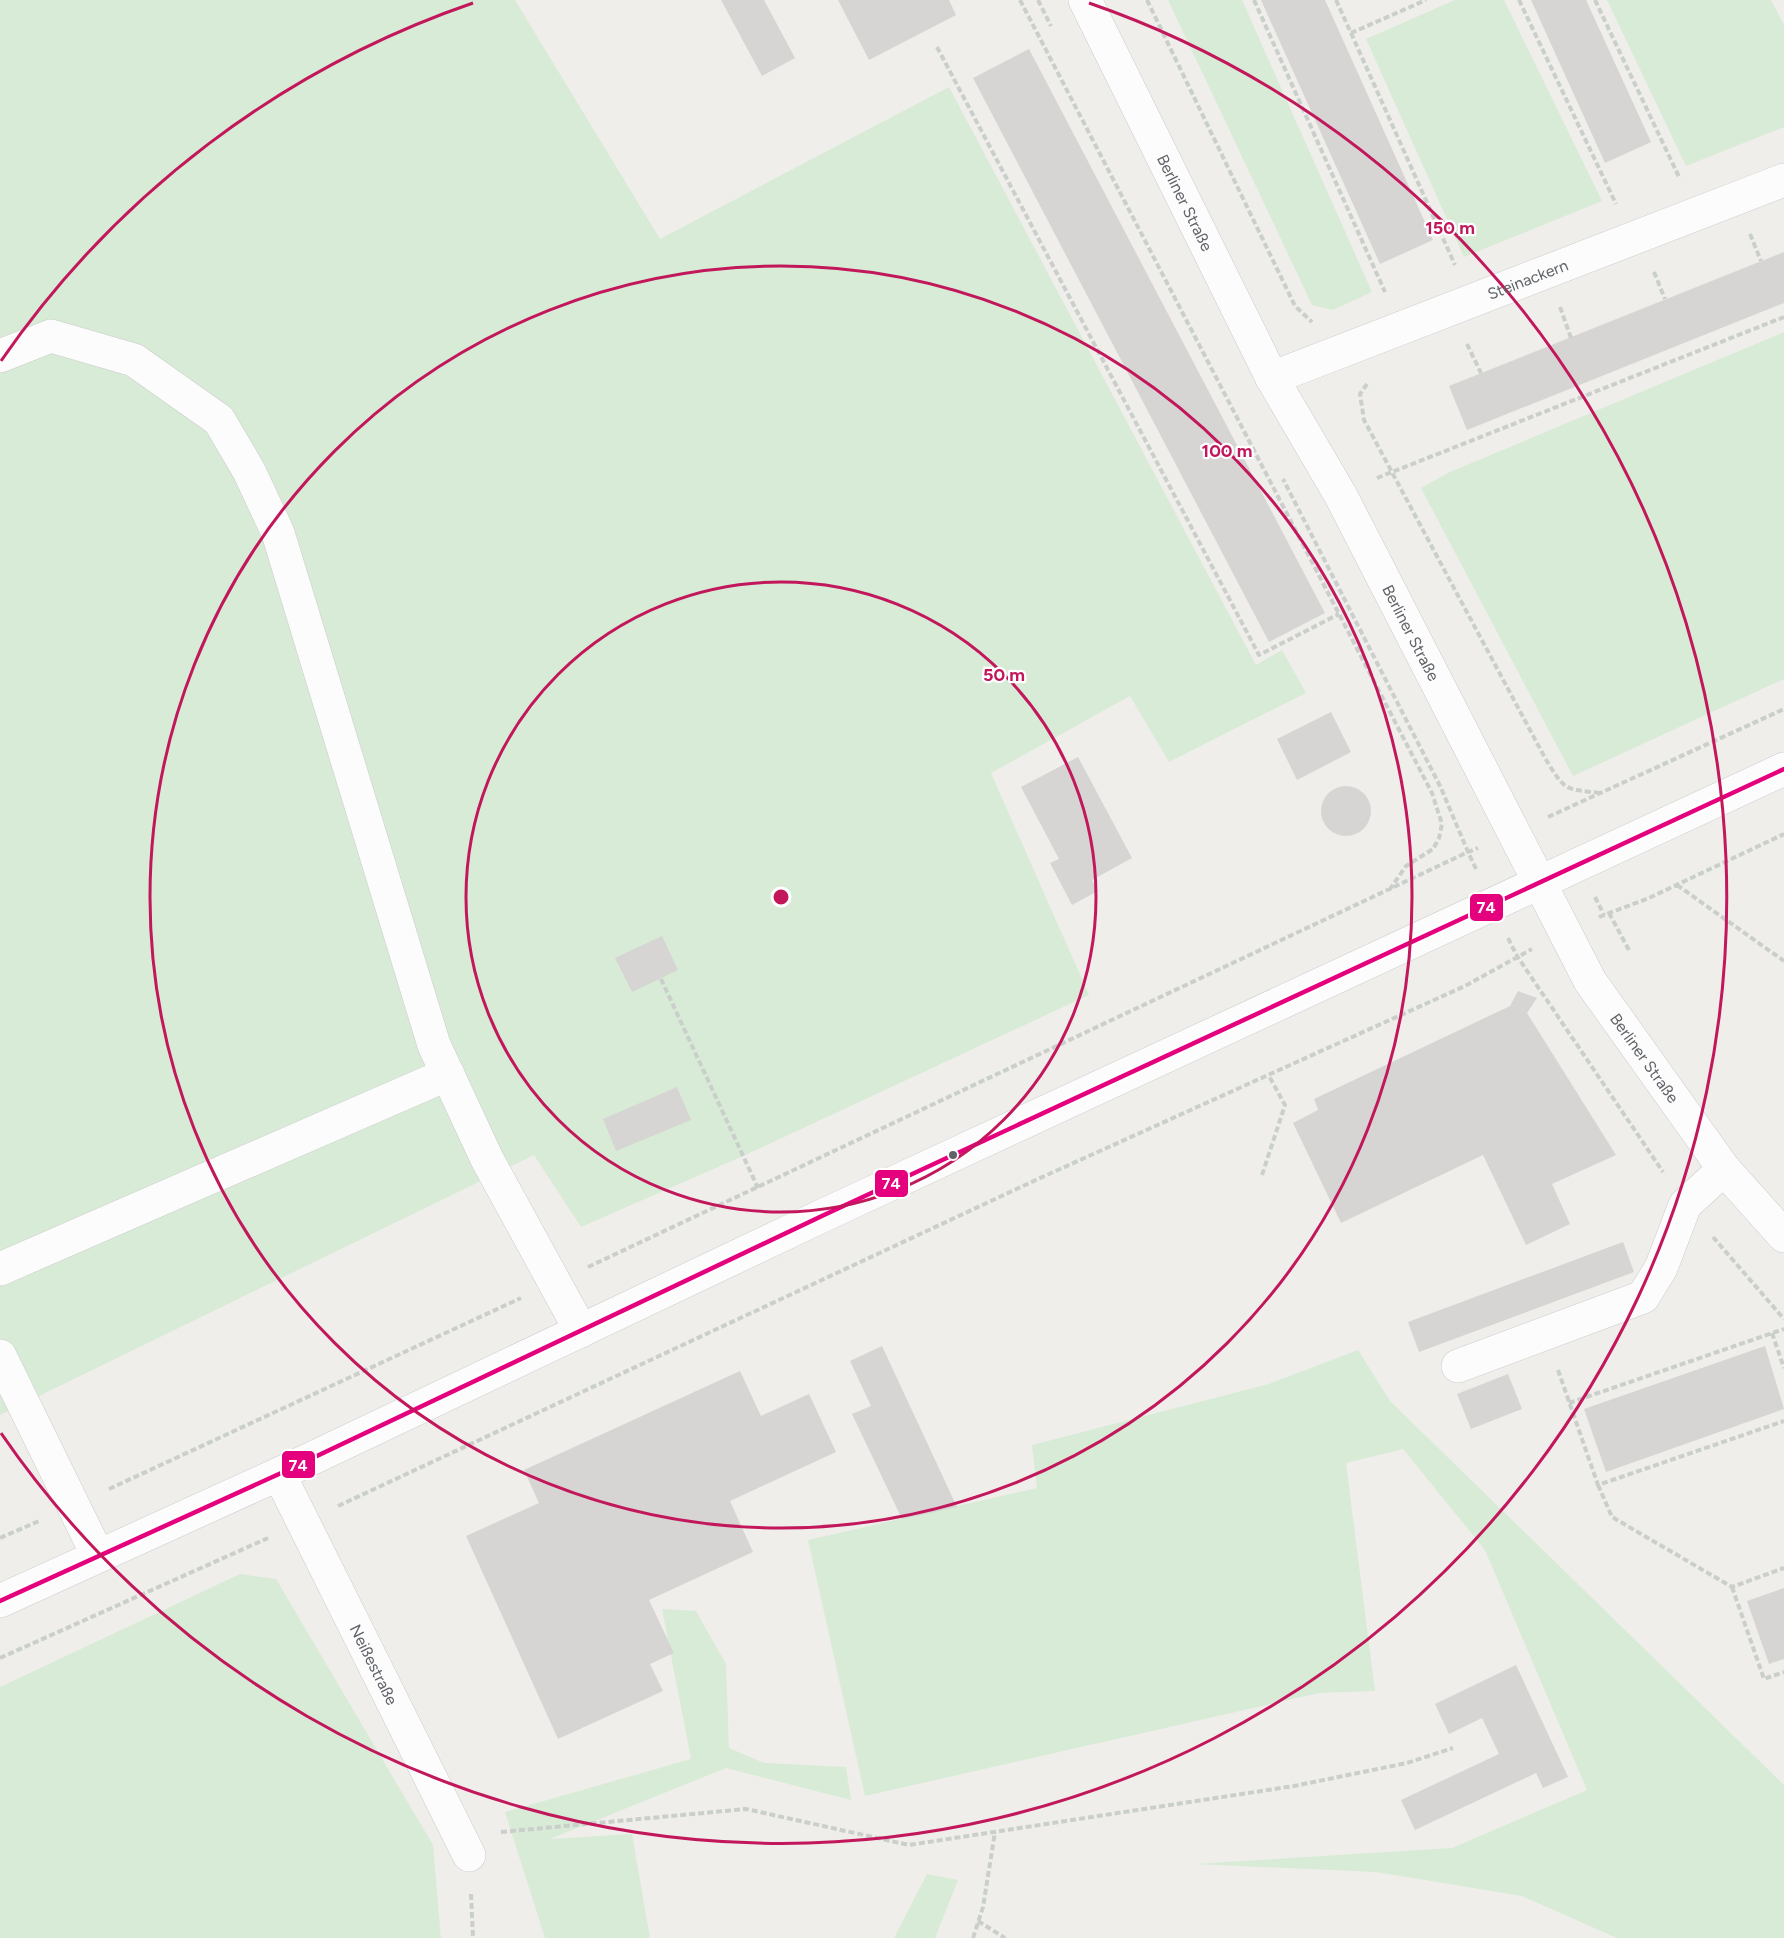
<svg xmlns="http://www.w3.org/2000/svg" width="1784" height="1938" viewBox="0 0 1784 1938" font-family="Figtree,sans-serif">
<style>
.green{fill:#d8ebd6}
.building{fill:#d6d5d3}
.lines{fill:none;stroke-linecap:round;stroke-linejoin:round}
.minor-casing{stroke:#cbcccc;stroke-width:34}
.path{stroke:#cacfcc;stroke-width:4;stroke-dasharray:6 3;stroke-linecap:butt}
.minor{stroke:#fdfcfc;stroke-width:33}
.bus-1-casing{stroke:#fff;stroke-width:9}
.bus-1{stroke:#e5007d;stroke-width:4.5}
.ring{fill:none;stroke:#c2185b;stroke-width:3}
.bus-dot{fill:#5f6368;stroke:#fff;stroke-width:2}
.labels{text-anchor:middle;stroke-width:4.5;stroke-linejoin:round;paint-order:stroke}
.street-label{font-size:16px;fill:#5f6368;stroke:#fff}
.centre{fill:#c2185b;stroke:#fff;stroke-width:3}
.ring-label{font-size:18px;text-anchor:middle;font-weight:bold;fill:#c2185b;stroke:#fff;stroke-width:4.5;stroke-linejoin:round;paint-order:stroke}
.line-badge{stroke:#fff;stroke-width:2}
.badge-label{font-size:16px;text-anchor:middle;font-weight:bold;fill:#fff}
</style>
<rect width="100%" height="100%" fill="#efeeea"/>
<path class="green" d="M0,0H515L660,239L949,87L1256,665L1282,650L1306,693L1169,762L1130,696L991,773L1089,995L743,1156L581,1227L534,1155L0,1415Z
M1168,0H1242L1372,292L1333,310L1312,305Z
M1455,0H1504L1602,201L1464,257L1366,39Z
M1607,0H1771L1784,25V127L1686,166Z
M1784,332V679L1573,776L1421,488L1450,472Z
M1358,1350L1390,1401L1784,1785V1938H1617L1522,1896L1376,1872L1195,1864L1452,1848L1587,1790L1485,1550L1403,1449L1346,1463L1375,1691L1319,1693L865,1796L808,1540L1037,1488L1032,1445L1269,1384Z
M240,1574L276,1579L433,1845L441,1938H0V1687Z
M662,1609L696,1611L726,1664L729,1748L764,1763L846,1767L851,1800L726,1768L550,1839L632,1834L650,1938H545L505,1812L691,1759Z
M927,1874L958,1880L935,1938H894Z"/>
<path class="building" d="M721,0H764L795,58L762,76Z
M838,0H949L956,15L869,60Z
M1261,0H1325L1433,240L1380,264Z
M1531,0H1586L1651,142L1605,163Z
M1029,49L1325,613L1269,642L973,78Z
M1784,252V303L1467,430L1449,386Z
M1331,712L1351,752L1297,780L1277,739Z
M1078,757L1132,858L1092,880L1098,891L1072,905L1050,863L1059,859L1021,787Z
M1321 811a25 25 0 1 1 50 0a25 25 0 1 1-50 0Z
M662,936L678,970L632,992L615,958Z
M1518,991L1537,998L1527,1013L1616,1155L1552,1184L1570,1224L1526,1245L1483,1155L1341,1223L1293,1123L1318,1110L1314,1099L1510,1006Z
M677,1087L691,1120L616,1151L603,1119Z
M1623,1242L1634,1272L1419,1352L1408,1322Z
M882,1346L957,1507L902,1519L852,1414L871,1406L850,1361Z
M1765,1346L1784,1409L1606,1472L1584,1409Z
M740,1371L761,1416L809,1394L836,1452L730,1501L753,1552L649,1600L674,1653L650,1664L663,1691L558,1739L466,1536L539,1503L524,1470Z
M1508,1374L1522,1409L1471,1429L1457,1394Z
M1784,1588V1659L1769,1664L1747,1601Z
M1516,1665L1568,1777L1543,1788L1536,1773L1415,1830L1401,1800L1499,1754L1482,1718L1449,1734L1435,1704Z"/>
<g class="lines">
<defs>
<g id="minor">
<path id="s1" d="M1085,0L1272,378L1341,496L1590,981L1724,1169L1784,1236"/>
<path d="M0,356L51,336L134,360L219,420L249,471L278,533L434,1045L487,1159L581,1331"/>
<path id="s2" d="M1272,378L1784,180"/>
<path d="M0,1269L448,1074"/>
<path d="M0,1356L98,1556"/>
<path d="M1458,1366L1643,1297L1661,1268L1685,1205L1724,1169"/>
<path id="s3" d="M279,1474L469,1855"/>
<path d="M0,1601L279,1474L824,1215L1784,769"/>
</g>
</defs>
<use href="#minor" class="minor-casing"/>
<path class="path" d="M1020,0L1432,793L1442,824L1439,838L1433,849L1406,866L1388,892
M1038,0L1051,26
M1147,0L1295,306L1312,322
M1254,0L1385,292
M1336,0L1351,33L1426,0
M1519,0L1616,204
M1595,0L1680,179
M1351,33L1455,265
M937,47L1259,655L1339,614
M1750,234L1761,261
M1654,272L1665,299
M1560,307L1571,338
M1467,344L1481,373
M1367,384L1360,394L1364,420L1545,758C1565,791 1564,789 1601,793
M1377,478L1784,317
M1548,817L1784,709
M1476,869L1468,852L1478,848
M1677,885L1784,961
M1595,897L1604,915
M1609,913L1630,952
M1599,917L1649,898L1784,834
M1508,938L1517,956L1663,1172
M661,979L758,1188
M1262,1175L1285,1105L1269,1076
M1713,1237L1784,1319
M588,1267L1468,852L1441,788L1283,479
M1772,1333L1784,1368
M1558,1370L1598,1485L1784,1421
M1569,1403L1784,1329
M1598,1485L1612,1517L1732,1587L1784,1568
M109,1489L521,1298
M338,1506L1038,1179L1465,986L1532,949
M0,1538L39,1521
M1732,1587L1764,1679L1784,1672
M0,1658L268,1538
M501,1832L746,1809L909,1845L1294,1786L1407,1763L1453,1748
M471,1894L473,1938
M978,1921L1005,1938
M973,1938L983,1907L995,1832"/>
<use href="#minor" class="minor"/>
<defs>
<path id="bus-1" d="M0,1601L279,1474L824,1215L1784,769"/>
</defs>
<use href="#bus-1" class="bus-1-casing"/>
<use href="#bus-1" class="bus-1"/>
</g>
<g class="ring">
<circle cx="781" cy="897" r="315"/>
<circle cx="781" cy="897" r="631"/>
<path d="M1 361A946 946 0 0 1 473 3M1089 3A946 946 0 1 1 1 1433"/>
</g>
<circle class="bus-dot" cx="953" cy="1155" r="5"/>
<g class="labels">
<g class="street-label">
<text dy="6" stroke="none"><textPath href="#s1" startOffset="226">Berliner Straße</textPath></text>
<text dy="6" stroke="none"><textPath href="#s2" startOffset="274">Steinackern</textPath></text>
<text dy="6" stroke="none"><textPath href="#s1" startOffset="712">Berliner Straße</textPath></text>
<text dy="6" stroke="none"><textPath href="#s1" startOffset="1198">Berliner Straße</textPath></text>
<text dy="6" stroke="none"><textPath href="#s3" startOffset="213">Neißestraße</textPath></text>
</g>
</g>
<circle cx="781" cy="897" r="9" class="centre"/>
<g class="ring-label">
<text x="1450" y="234">150 m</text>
<text x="1227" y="457">100 m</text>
<text x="1004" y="681">50 m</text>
</g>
<g class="line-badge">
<rect x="1469" y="893" width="35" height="29" rx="6" fill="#e5007d"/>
<rect x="874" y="1169" width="35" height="29" rx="6" fill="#e5007d"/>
<rect x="281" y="1450" width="35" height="29" rx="6" fill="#e5007d"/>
</g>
<g class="badge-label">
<text x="1486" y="913">74</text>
<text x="891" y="1189">74</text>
<text x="298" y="1471">74</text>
</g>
</svg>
